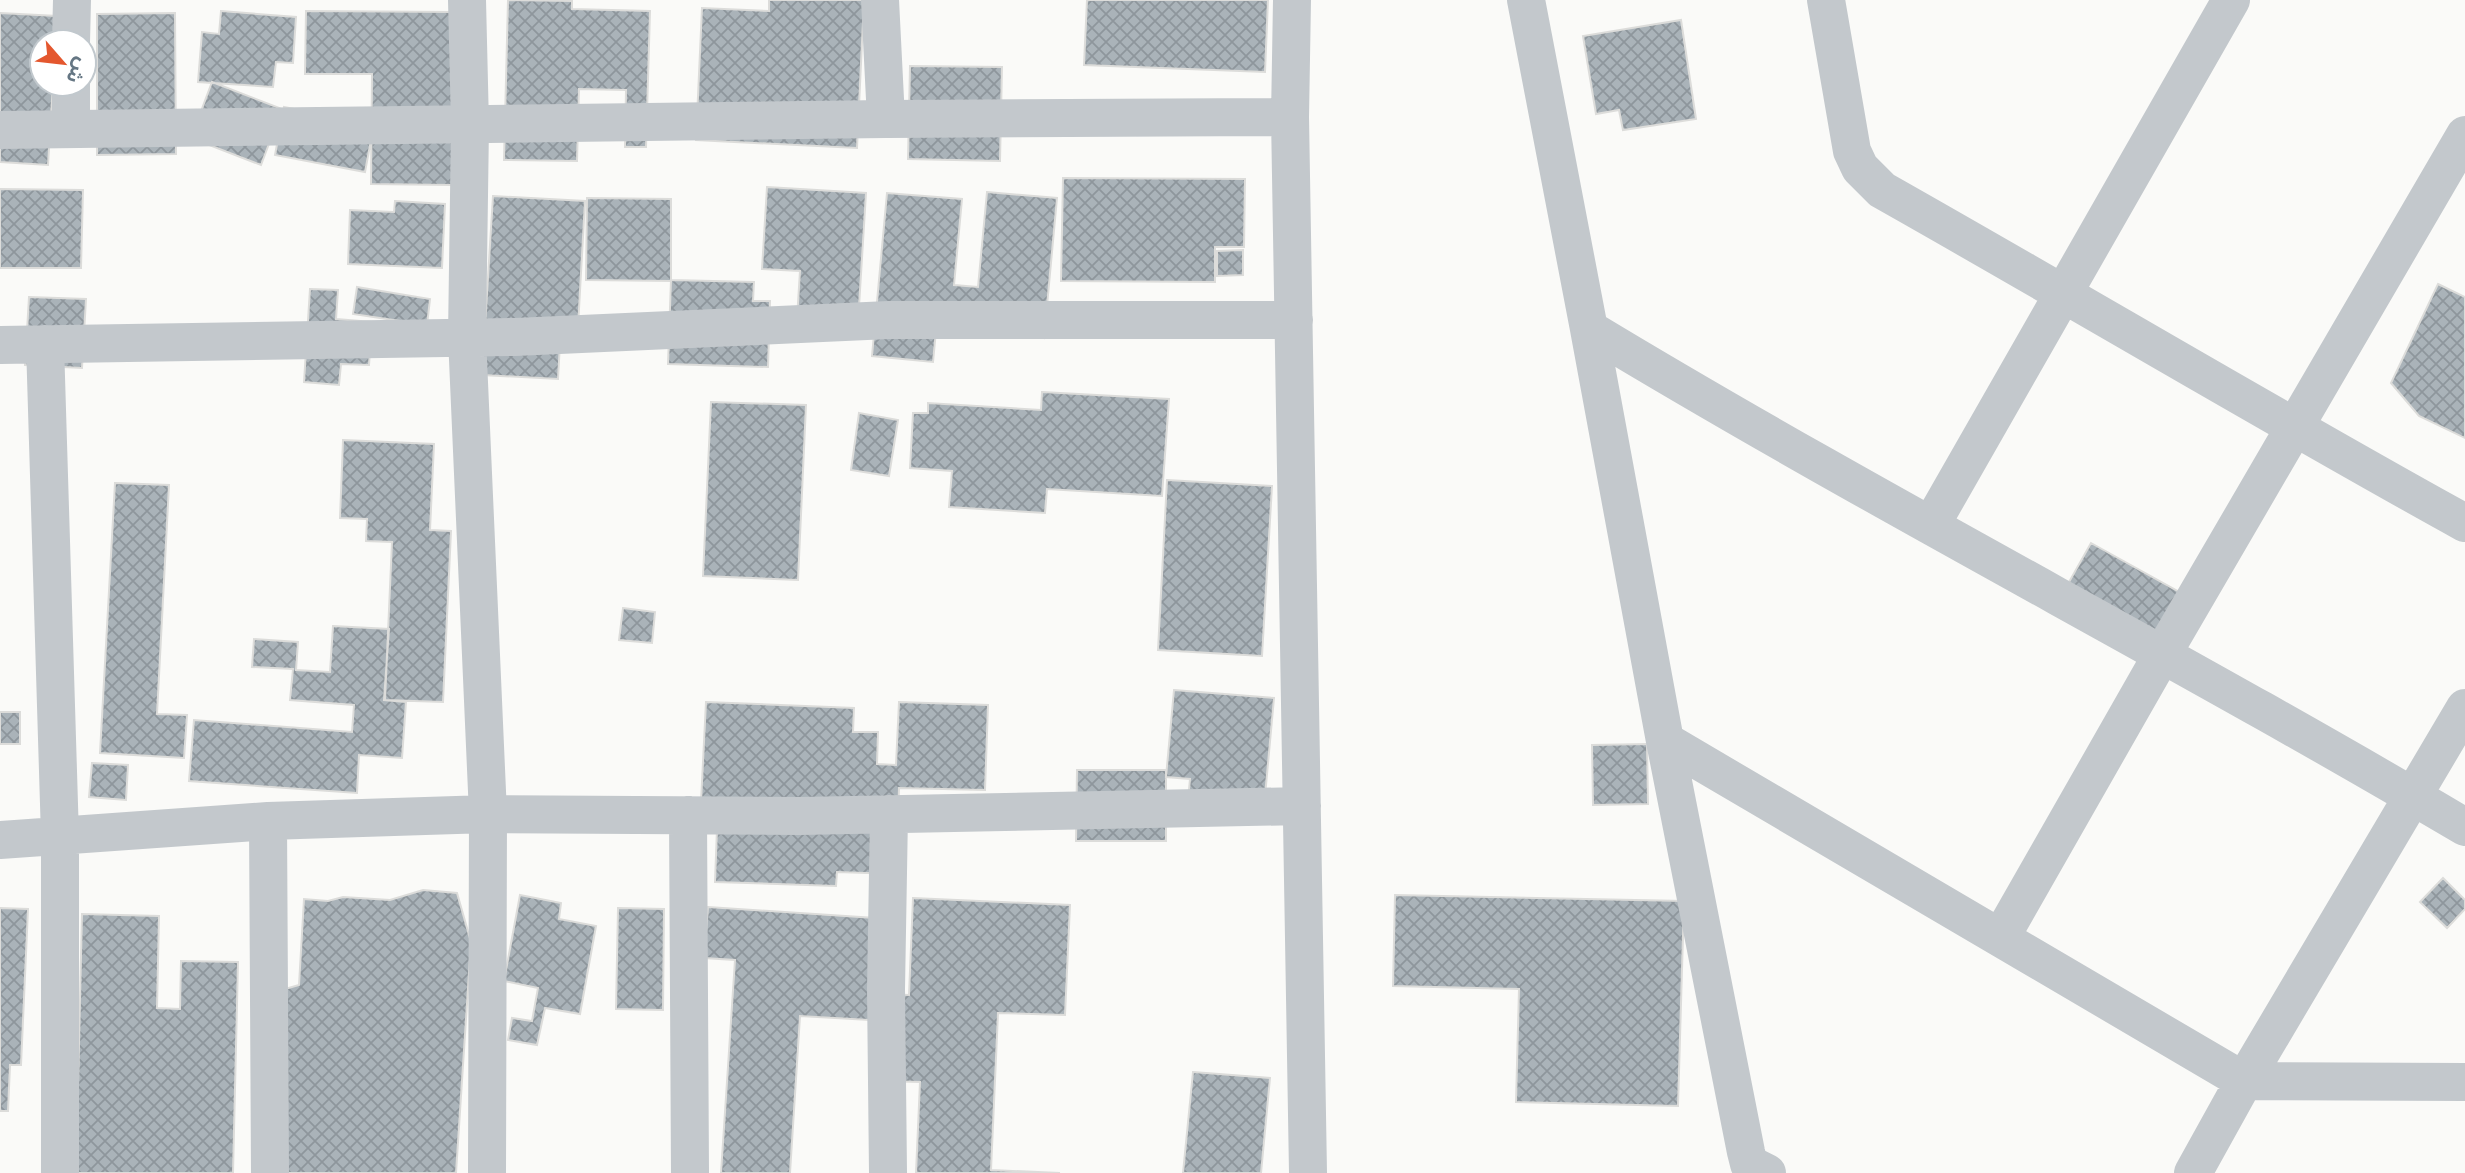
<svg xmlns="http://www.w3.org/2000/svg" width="2465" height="1173" viewBox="0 0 2465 1173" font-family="'Fira Sans Condensed','Noto Sans Arabic',sans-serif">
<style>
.building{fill:url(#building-cross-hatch);stroke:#dcdcda;stroke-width:2}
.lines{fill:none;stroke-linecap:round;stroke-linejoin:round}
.minor{stroke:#c3c8cc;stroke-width:38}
</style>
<defs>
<pattern id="building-cross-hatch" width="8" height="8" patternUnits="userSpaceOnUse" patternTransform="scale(1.75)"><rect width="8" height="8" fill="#aab3b9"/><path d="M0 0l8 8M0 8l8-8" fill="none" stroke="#8e969c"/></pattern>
</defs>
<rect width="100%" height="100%" fill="#fafaf8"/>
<path class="building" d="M508,0L572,1V9L650,11L646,147H625L626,90L579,89L577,161L504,160Z
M769,0H864L857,148L696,140L702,8L769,11Z
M1087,0H1268L1265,72L1084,65Z
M221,11L296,17L293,63L276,62L273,87L198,82L202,32L219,34Z
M306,11L453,12L452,185L371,184L372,74H305Z
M0,13L57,16L56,42H42V84H53L48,165L0,162Z
M175,13L176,154L97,155V14Z
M1681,20L1696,119L1623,130L1619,110L1596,114L1583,36Z
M910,66L1002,67L1000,161L908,159Z
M212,82L282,109L261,165L191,138Z
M284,107L374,124L365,172L275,155Z
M1063,178L1245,179L1244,247H1215V282L1061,281Z
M767,187L866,193L857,339L796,335L800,271L762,269Z
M0,189L83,190L81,268H0Z
M987,192L1057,198L1044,338L938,310L933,362L872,356L887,193L962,199L954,285L978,287Z
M493,196L585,201L577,345L560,343L558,379L482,375Z
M587,198L671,199V281L586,280Z
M395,201L445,204L442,268L348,264L350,210L394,212Z
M1243,250V275L1217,276V251Z
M671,280L754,282L753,301H770L768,367L668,364Z
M2438,284L2465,297V438L2419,416L2391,383Z
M357,287L430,299L427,325L353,314Z
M310,289L338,290L336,319L372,322L369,365L341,364L339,385L304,382Z
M29,297L86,299L82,368L25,365Z
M1042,392L1169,399L1162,496L1047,489L1045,513L949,507L952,471L910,468L913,413H928V403L1041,410Z
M711,402L806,405L798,580L703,576Z
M859,413L898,420L889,476L851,470Z
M343,440L434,444L430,530L451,531L443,702L385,700L392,542L366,541L367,519L340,518Z
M1167,480L1272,486L1262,656L1158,650Z
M115,483L169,485L157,714L187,715L184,758L100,753Z
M2091,543L2190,598L2159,654L2060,598Z
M623,608L655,612L652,643L619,640Z
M333,626L389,629L384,700L406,702L402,758L359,755L357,793L189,781L194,720L352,732L354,705L290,700L293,669L252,667L254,639L298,642L296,670L330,672Z
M1174,690L1274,698L1264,807L1188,800L1190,779L1166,777Z
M706,702L854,708L853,732H878L877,764L896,765L899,702L988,705L985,790L899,788L896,874L837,872L836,886L715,882L718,802H701Z
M0,712H20V744H0Z
M1647,744L1648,804L1593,805L1592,745Z
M92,763L128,765L126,800L89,797Z
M1077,770H1166V841H1076Z
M2443,878L2465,900V909L2447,928L2420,902Z
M423,890L457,893L471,942L456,1173H284L278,991L299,985L304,899L328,901L343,897L390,900Z
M520,895L561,903L559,919L596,926L580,1014L545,1008L537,1045L508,1040L512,1018L532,1021L538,988L504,981Z
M1395,895L1684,901L1678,1106L1516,1102L1519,989L1393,986Z
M913,898L1070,905L1065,1015L998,1013L991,1170L1060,1173H916L920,1082L881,1081L884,994L909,995Z
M708,907L875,918L869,1020L800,1016L790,1173H721L735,960L704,958Z
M0,908L28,909L21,1065H10L8,1111H0Z
M618,908L664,909L663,1010L616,1009Z
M82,914L159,916L157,1008L180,1009L181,961L238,962L233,1173H76Z
M1193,1072L1270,1078L1261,1173H1183Z"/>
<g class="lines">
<path class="minor" d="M467,0L470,125L467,337L488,814L487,1173
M880,0L886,119
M1292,0L1290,117L1308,1173
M1526,0L1589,329C1877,503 2176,656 2465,827
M1826,0L1852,151L1860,168L1882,190C2077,300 2269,415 2465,523
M71,42L72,0
M71,129V84
M0,130L886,119L1290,117
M1589,329L1665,741L1746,1152L1749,1164L1767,1173
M45,344L60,837V1173
M0,345L515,337L889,320H1294
M1931,525L2231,0
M1665,741L2244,1081L2465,1082
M688,815L690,1173
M268,821L270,1173
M0,840L268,821L488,814L800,816L1302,806
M2001,937L2163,653L2465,135
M888,1173L886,989L889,814
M2193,1173L2244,1081L2465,708"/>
</g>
<g transform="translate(63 63) rotate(118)"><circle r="33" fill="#ffffff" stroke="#c1c8cd" stroke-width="2"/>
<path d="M0-5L12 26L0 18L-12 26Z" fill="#e4572e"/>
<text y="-10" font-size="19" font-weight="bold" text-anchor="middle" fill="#657683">ش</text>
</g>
</svg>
